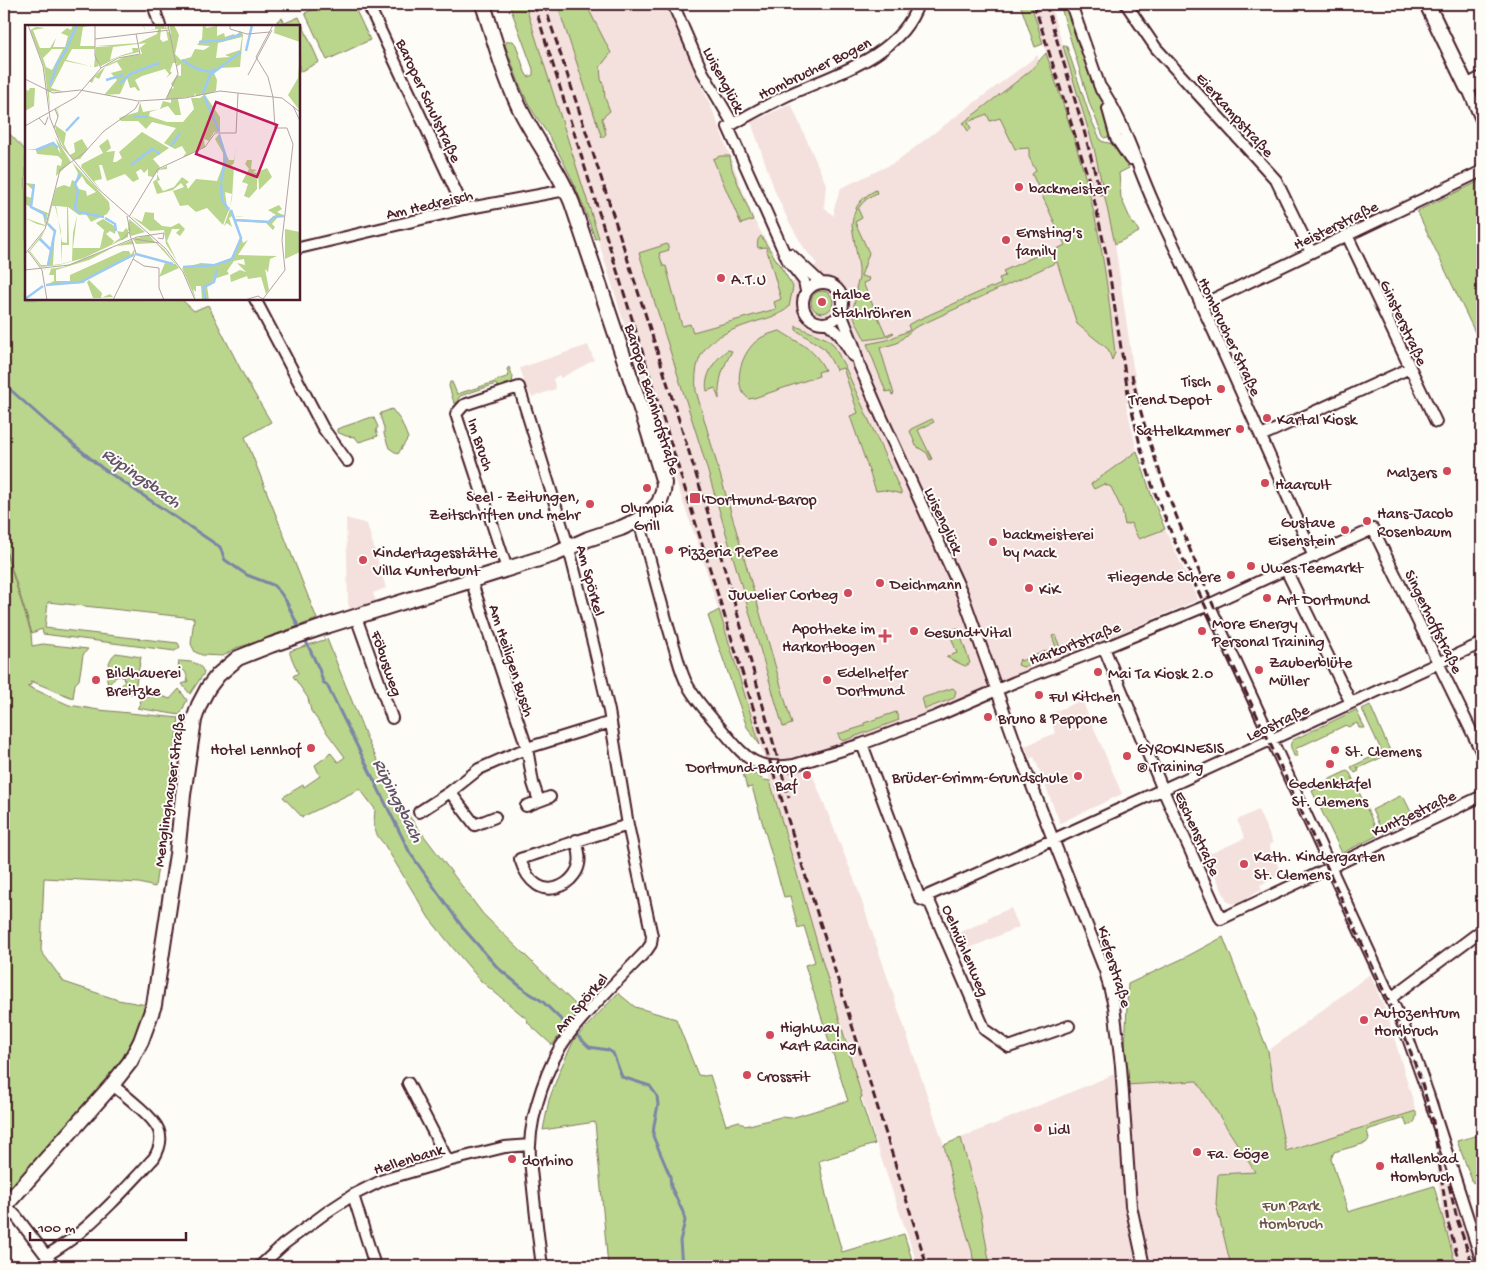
<svg xmlns="http://www.w3.org/2000/svg" width="1486" height="1270" viewBox="0 0 1486 1270" font-family="'Gochi Hand',sans-serif">
<style>
.built{fill:#f4e1dd}
.green{fill:#bad68d;stroke:#827a5c}
.lines{fill:none;stroke-linecap:round;stroke-linejoin:round}
.stream{stroke:#7b85a5;stroke-width:3}
.street-casing{stroke:#4a1f2b;stroke-width:14}
.secondary-casing{stroke:#4a1f2b;stroke-width:18}
.street{stroke:#fdfcf7;stroke-width:10}
.secondary{stroke:#fdfcf7;stroke-width:14}
.rail{stroke:#4a1f2b;stroke-width:3;stroke-dasharray:8 4;stroke-linecap:butt}
.poi-dot{fill:#d1495b;stroke:#fdfcf7;stroke-width:2}
.labels{text-anchor:middle;stroke-width:4;stroke-linejoin:round;paint-order:stroke}
.street-label{font-size:16px;fill:#4a1f2b;stroke:#fdfcf7}
.poi-label{font-size:16px;fill:#4a1f2b;stroke:#fdfcf7;text-anchor:start}
.park-label{font-size:16px;fill:#6c5648;stroke:#fdfcf7}
.water-label{font-size:18px;font-style:italic;fill:#635268;stroke:#fdfcf7}
.inset-river{fill:none;stroke:#9cc9f6;stroke-width:2.5}
.inset-road{fill:none;stroke:#b5a4a5;stroke-width:1}
.view{fill:#c2185b;fill-opacity:0.15;stroke:#c2185b;stroke-width:2.5}
.inset-edge{fill:none;stroke:#4a1f2b;stroke-width:2.5}
</style>
<rect width="100%" height="100%" fill="#fdfcf7"/>
<filter id="ink" filterUnits="userSpaceOnUse"><feTurbulence type="fractalNoise" baseFrequency=".02" numOctaves="2"/><feDisplacementMap in="SourceGraphic" scale="10" xChannelSelector="R" yChannelSelector="G"/><feConvolveMatrix kernelMatrix="1 2 1 2 8 2 1 2 1" color-interpolation-filters="sRGB"/></filter>
<g filter="url(#ink)">
<path class="built" d="M525,4H666L715,116L754,220L791,283L817,264L804,248L788,220L776,194L751,122L791,104L826,184L824,207L834,216V208L841,188L894,163L1038,55V92L1112,360L1095,217L1086,182L1031,4H1050L1094,148L1115,244L1133,367L1140,399L1126,403L1137,451L1152,497L1165,529L1198,600L1108,638L874,734L793,759L794,763L766,764L699,547L684,505L631,346Z
M588,345L594,360L561,378L559,375L553,379L556,389L532,397L526,387L520,368Z
M346,518L367,524L386,588L373,593L376,601L350,609L348,603Z
M1082,700L1122,794L1060,823L1034,757L1030,759L1025,746L1055,733L1049,714Z
M767,768H793L811,771L856,884L944,1145L955,1195L972,1251L974,1266H918L884,1167L796,893Z
M1258,810L1273,843L1270,844L1269,846L1282,874L1260,885L1262,890L1234,904L1230,903L1227,901L1205,854L1211,852L1212,853L1245,838L1237,820Z
M1011,908L1019,927L956,954L949,937L988,920L987,918Z
M1370,974L1387,1014L1416,1111L1286,1151L1274,1095L1268,1051Z
M1124,1070L1125,1085L1197,1081L1255,1173L1218,1174L1216,1204L1231,1266H990L981,1214L961,1138Z
M1448,1170L1461,1212L1479,1266H1456L1444,1226L1437,1172Z"/>
<path class="green" d="M326,4H353L370,40L327,60L305,13Z
M509,4H525L599,238L595,239C584,205 570,172 552,141C544,127 533,114 526,99C518,82 512,63 505,45L507,41H513L516,45L525,72L528,77L533,75V69Z
M557,4H588L590,12L611,53L600,67L601,79L604,86L605,98L610,111L602,118L606,134L602,138Z
M1020,4H1031L1043,44L1035,47Z
M1060,4H1065L1080,49L1105,108L1112,136L1104,138L1090,105Z
M299,17L319,62L299,72V26H279L277,21L282,18L285,23Z
M1063,46H1065L1067,47L1090,117L1101,141L1112,144L1126,163L1129,168L1119,173L1121,198L1133,225L1135,224L1139,232L1115,244L1094,148Z
M1046,53C1064,107 1083,162 1095,218C1105,262 1110,308 1115,353L1112,360L1108,349L1077,324L1057,262L914,328L897,343L880,348L894,394L892,395L890,391L886,392L867,344L887,340L910,330L908,325L911,323L991,287L992,288L1001,284L999,278L1005,276L1003,271L1049,250L1051,252L1065,245L1032,174L1036,171L1029,157V148L1015,149L1000,118L990,121L987,114L968,122L971,129L968,131L963,123L1030,71Z
M4,128L26,151V299H181L194,311L208,305L245,378L271,422L245,437L317,619L250,644L236,648L223,656L202,655L195,652L191,644L194,618L48,602L45,628L178,643L180,647L175,651L43,634L42,629L32,633L4,544Z
M720,156H730L732,169L753,220L741,224L713,159Z
M1482,180V347L1417,211Z
M876,190L877,193C869,197 863,201 858,209L862,218L855,222L869,253L861,276L869,278L868,281L863,283L886,335L893,332L894,333L886,337L865,340C856,320 848,316 858,292L856,288L859,278V268L852,226C853,208 860,198 876,190Z
M761,236L791,283L793,287L789,307C780,315 769,318 758,321C718,334 692,343 696,391L792,724L783,727L701,448L639,253L667,244L669,250L659,253L663,266H666L682,326L690,324L693,332L776,309L774,302L781,299L766,247L758,248C757,244 757,239 761,236Z
M811 302a11 11 0 1 1 22 0a11 11 0 1 1-22 0Z
M796,326L827,339L833,344L845,367L902,494L884,490L876,491L850,416L858,413L843,368L836,370L825,349L796,330Z
M780,331C800,344 814,348 825,370L818,372L819,376L754,398L749,399C730,385 742,351 758,340C764,335 772,333 780,331Z
M728,350L732,351C723,367 718,380 719,399L715,388L707,391C703,377 716,357 728,350Z
M509,367L513,377L512,383L498,388L496,384L460,396L456,403H454L449,386L450,382H452L457,394L495,382V381L509,376L507,369Z
M392,409L401,421L408,438L398,454L389,448L384,434V428L380,415L381,413Z
M372,417L374,418L378,427L376,430L378,436L359,442L355,437L346,436L337,432V429Z
M932,419L934,422L918,430L932,459L930,460L927,453L916,446L910,431L911,429Z
M1137,451L1152,497L1165,529L1139,539L1138,538L1131,523L1125,525L1122,510L1111,487L1104,484L1094,489L1091,484Z
M4,547L31,633L32,646L43,644L88,649L83,655L79,680L75,684L73,698L31,681V685L27,686L69,705L99,710L179,718L155,887L139,883L44,878L41,951L64,982L118,1000L147,1005L142,1022L135,1040L124,1058L107,1081L4,1197Z
M719,610L760,745L747,727L708,616Z
M958,628L970,663L969,664L965,666L946,657L957,653L950,634L951,630Z
M1055,635L1061,649L1067,647L1068,649L1023,667L1018,665L1020,659L1021,661L1056,647L1052,636Z
M327,639L370,746L403,808L483,914L580,1009L552,1045L528,1023L527,1019L481,981L453,948L429,918L384,844C372,831 374,825 375,809L360,789L302,817L283,797L303,785L304,787L320,776L315,765L326,757L330,752L338,762L345,757L311,711L308,698L293,676L298,673L290,654V651Z
M116,653L141,657L135,689L132,694L121,692L122,685L125,681L122,676C115,676 113,679 109,685L108,684C105,676 108,658 116,653Z
M179,661C190,662 200,661 204,673L190,694L182,684L188,682C186,674 187,669 178,669Z
M953,688L956,691L954,698L925,709L922,698Z
M179,689L187,700L180,715L137,708L140,705L141,698L152,696L153,697L159,695L170,699Z
M1370,705L1391,753L1359,768L1357,767L1359,771L1355,773L1351,767L1382,752L1362,709Z
M1356,710L1365,728H1359L1357,723L1348,727L1346,725L1295,749L1298,756H1294C1292,750 1288,745 1293,740Z
M896,712L899,720L843,741L840,739L838,734L864,726V723Z
M741,766L764,780L770,781L862,1097L860,1098L875,1144L819,1161L826,1195L842,1252L904,1234L914,1266H608L595,1122L543,1130L549,1100L560,1070L574,1040L618,993L635,1007L676,1019L698,1075L705,1076L710,1075L726,1125L739,1121L745,1126L781,1117L791,1118L848,1101L805,965L815,962L804,926L798,928L790,896L784,897L752,787L747,788Z
M1347,771L1350,773L1379,835L1342,853L1312,791L1316,789L1315,786Z
M1400,796L1404,798L1414,818L1383,833L1372,810Z
M1223,937L1268,1051L1274,1095L1286,1151L1416,1111C1417,1119 1415,1124 1407,1126L1404,1118L1367,1130L1369,1139L1366,1143L1334,1152L1331,1159L1348,1212L1434,1186L1456,1266H1231L1216,1204L1218,1174L1255,1172L1197,1081L1125,1085L1124,1070L1128,984L1184,958Z
M1482,1134V1177L1473,1183L1457,1141Z
M961,1138L981,1214L990,1266H974L972,1251L955,1195L944,1145Z"/>
<g class="lines">
<path class="stream" d="M4,384L50,425L102,468L220,547L225,560L247,575L273,585L280,592L286,601L301,632
M304,637L319,669L323,682L327,685L410,853L463,928L498,968L526,991L542,1001L589,1047L608,1050L613,1053L622,1077L650,1086L657,1096L658,1105L654,1125L653,1136L670,1176L671,1187L683,1212L685,1221L680,1241L682,1266"/>
<defs>
<path id="street" d="M153,4L160,26
M368,4L464,209
M673,4L702,71L733,124
M1071,4L1101,90
M1126,4L1156,48L1276,180L1311,252
M1099,85C1125,121 1137,168 1156,208C1211,323 1263,440 1314,557
M1467,87L1482,122
M1108,109L1116,138L1130,159
M1347,235L1436,422
M299,248L464,209L566,190
M790,254L821,283
M803 303a20 20 0 1 1 40 0a20 20 0 1 1-40 0Z
M806,291L804,281L788,261L728,127C747,116 767,105 788,95C834,74 900,57 918,4
M255,299L323,428L347,461
M1201,305L1482,171
M841,313L854,346L859,365L882,418L962,593L1019,753L1105,971L1114,1006L1121,1066L1131,1206L1144,1266
M828,323L840,335L853,356
M1261,436L1410,368
M639,521C651,562 661,605 674,646C678,659 681,674 688,686C697,702 711,717 723,731C746,758 755,771 794,765L862,744L937,716L1015,682L1104,648L1206,606L1373,529L1482,753
M507,569L456,414L464,405L519,387L569,549L594,647L609,711L628,825L652,936L651,944L647,950C621,978 589,1007 567,1037C548,1063 531,1113 530,1145C529,1156 531,1168 532,1179C535,1208 538,1237 542,1266
M1286,570L1351,703
M471,580L527,748L533,783L539,801
M1209,604L1404,1027L1428,1094L1482,1262
M356,617L392,718
M1104,648L1163,790L1221,919L1482,796
M862,744L920,899L930,903L985,1030L1009,1047L1069,1026
M450,792L475,825L495,817
M526,806L550,797
M419,812L450,792L479,769L527,748L611,722
M576,840C578,848 581,856 579,864C578,871 572,879 566,883C543,898 527,881 520,859L628,825
M920,899L1059,837L1482,643
M1391,998L1482,930
M408,1083L448,1161
M353,1195L375,1266
M5,1205L16,1216L54,1266
M46,1256C55,1250 64,1245 73,1238C103,1214 128,1186 154,1158C168,1135 157,1123 140,1108C131,1100 122,1092 112,1085
M260,1266L284,1244L327,1212L353,1195L383,1180L448,1161L505,1147L530,1145"/>
<path id="secondary" d="M1427,4L1467,87L1482,79
M4,1207L112,1085L130,1062L141,1041L154,1005L177,854L183,795L194,720L199,705L208,688L218,675L238,658L271,645L326,626L555,554L588,539L621,528L645,517L659,503L663,492L664,483L647,427L572,203C559,170 536,141 520,109C504,75 494,39 483,4"/>
</defs>
<use href="#street" class="street-casing"/>
<use href="#secondary" class="secondary-casing"/>
<use href="#street" class="street"/>
<use href="#secondary" class="secondary"/>
<path class="rail" d="M534,4L927,1266
M544,4C598,168 652,332 703,497C734,596 760,698 789,798
M1034,4L1092,190L1107,258L1128,393L1141,449L1153,488L1175,542L1269,741L1406,1039L1422,1084L1433,1121L1448,1222L1460,1266
M1046,4L1083,127L1101,195
M1132,375C1149,457 1184,535 1216,612
M1449,1185L1457,1219L1473,1266"/>
</g>
</g>
<g class="poi-dot">
<circle cx="1019" cy="187" r="5"/>
<circle cx="1006" cy="240" r="5"/>
<circle cx="721" cy="278" r="5"/>
<circle cx="822" cy="302" r="5"/>
<circle cx="1221" cy="389" r="5"/>
<circle cx="1267" cy="418" r="5"/>
<circle cx="1240" cy="429" r="5"/>
<circle cx="1447" cy="471" r="5"/>
<circle cx="1265" cy="483" r="5"/>
<circle cx="647" cy="488" r="5"/>
<rect x="689" y="492" width="12" height="12" rx="2.5"/>
<circle cx="590" cy="504" r="5"/>
<circle cx="1367" cy="521" r="5"/>
<circle cx="1345" cy="530" r="5"/>
<circle cx="993" cy="542" r="5"/>
<circle cx="669" cy="550" r="5"/>
<circle cx="363" cy="560" r="5"/>
<circle cx="1251" cy="566" r="5"/>
<circle cx="1231" cy="575" r="5"/>
<circle cx="880" cy="583" r="5"/>
<circle cx="1029" cy="588" r="5"/>
<circle cx="848" cy="593" r="5"/>
<circle cx="1267" cy="598" r="5"/>
<circle cx="914" cy="631" r="5"/>
<circle cx="1202" cy="631" r="5"/>
<path d="M882.5 628.5h5v5h5v5h-5v5h-5v-5h-5v-5h5z"/>
<circle cx="1259" cy="670" r="5"/>
<circle cx="1098" cy="672" r="5"/>
<circle cx="96" cy="680" r="5"/>
<circle cx="827" cy="680" r="5"/>
<circle cx="1039" cy="695" r="5"/>
<circle cx="988" cy="717" r="5"/>
<circle cx="311" cy="748" r="5"/>
<circle cx="1335" cy="750" r="5"/>
<circle cx="1127" cy="756" r="5"/>
<circle cx="1330" cy="764" r="5"/>
<circle cx="807" cy="775" r="5"/>
<circle cx="1078" cy="776" r="5"/>
<circle cx="1244" cy="864" r="5"/>
<circle cx="1364" cy="1020" r="5"/>
<circle cx="770" cy="1035" r="5"/>
<circle cx="747" cy="1075" r="5"/>
<circle cx="1038" cy="1128" r="5"/>
<circle cx="1197" cy="1152" r="5"/>
<circle cx="512" cy="1159" r="5"/>
<circle cx="1380" cy="1166" r="5"/>
</g>
<g class="labels">
<g class="street-label">
<text transform="translate(814 67) rotate(-26)" y="6">Hombrucher Bogen</text>
<text transform="translate(725 79) rotate(62)" y="6">Luisenglück</text>
<text transform="translate(430 100) rotate(65)" y="6">Baroper Schulstraße</text>
<text transform="translate(1236 114) rotate(48)" y="6">Eierkampstraße</text>
<text transform="translate(429 203) rotate(-13)" y="6">Am Hedreisch</text>
<text transform="translate(1335 224) rotate(-26)" y="6">Heisterstraße</text>
<text transform="translate(1405 322) rotate(65)" y="6">Ginsterstraße</text>
<text transform="translate(1231 336) rotate(65)" y="6">Hombrucher Straße</text>
<text transform="translate(654 399) rotate(73)" y="6">Baroper Bahnhofstraße</text>
<text transform="translate(482 444) rotate(72)" y="6">Im Bruch</text>
<text transform="translate(945 520) rotate(65)" y="6">Luisenglück</text>
<text transform="translate(592 580) rotate(75)" y="6">Am Spörkel</text>
<text transform="translate(1435 621) rotate(64)" y="6">Singerhoffstraße</text>
<text transform="translate(1074 642) rotate(-21)" y="6">Harkortstraße</text>
<text transform="translate(513 660) rotate(72)" y="6">Am Heiligen Busch</text>
<text transform="translate(388 663) rotate(71)" y="6">Föbusweg</text>
<text transform="translate(1277 721) rotate(-25)" y="6">Leostraße</text>
<text transform="translate(168 790) rotate(-82)" y="6">Menglinghauser Straße</text>
<text transform="translate(1413 812) rotate(-25)" y="6">Kuntzestraße</text>
<text transform="translate(1199 833) rotate(66)" y="6">Eschenstraße</text>
<text transform="translate(967 950) rotate(67)" y="6">Oelmühlenweg</text>
<text transform="translate(1116 966) rotate(73)" y="6">Kieferstraße</text>
<text transform="translate(580 1002) rotate(-49)" y="6">Am Spörkel</text>
<text transform="translate(408 1158) rotate(-17)" y="6">Hellenbank</text>
</g>
<g class="poi-label">
<text x="1029" y="193">backmeister</text>
<text x="1016" y="237">Ernsting's<tspan x="1016" dy="18">family</tspan></text>
<text x="731" y="284">A.T.U</text>
<text x="832" y="299">Halbe<tspan x="832" dy="18">Stahlröhren</tspan></text>
<text x="1211" y="386" text-anchor="end">Tisch<tspan x="1211" dy="18">Trend Depot</tspan></text>
<text x="1277" y="424">Kartal Kiosk</text>
<text x="1230" y="435" text-anchor="end">Sattelkammer</text>
<text x="1437" y="477" text-anchor="end">Malzers</text>
<text x="1275" y="489">Haarcult</text>
<text x="580" y="501" text-anchor="end">Seel - Zeitungen,<tspan x="580" dy="18">Zeitschriften und mehr</tspan></text>
<text x="706" y="504">Dortmund-Barop</text>
<text x="647" y="512" text-anchor="middle">Olympia<tspan x="647" dy="18">Grill</tspan></text>
<text x="1377" y="518">Hans-Jacob<tspan x="1377" dy="18">Rosenbaum</tspan></text>
<text x="1335" y="527" text-anchor="end">Gustave<tspan x="1335" dy="18">Eisenstein</tspan></text>
<text x="1003" y="539">backmeisterei<tspan x="1003" dy="18">by Mack</tspan></text>
<text x="679" y="556">Pizzeria PePee</text>
<text x="373" y="557">Kindertagesstätte<tspan x="373" dy="18">Villa Kunterbunt</tspan></text>
<text x="1261" y="572">Uwes Teemarkt</text>
<text x="1221" y="581" text-anchor="end">Fliegende Schere</text>
<text x="890" y="589">Deichmann</text>
<text x="1039" y="594">KiK</text>
<text x="838" y="599" text-anchor="end">Juwelier Corbeg</text>
<text x="1277" y="604">Art Dortmund</text>
<text x="1212" y="628">More Energy<tspan x="1212" dy="18">Personal Training</tspan></text>
<text x="875" y="633" text-anchor="end">Apotheke im<tspan x="875" dy="18">Harkortbogen</tspan></text>
<text x="924" y="637">Gesund+Vital</text>
<text x="1269" y="667">Zauberblüte<tspan x="1269" dy="18">Müller</tspan></text>
<text x="106" y="677">Bildhauerei<tspan x="106" dy="18">Breitzke</tspan></text>
<text x="837" y="677">Edelhelfer<tspan x="837" dy="18">Dortmund</tspan></text>
<text x="1108" y="678">Mai Ta Kiosk 2.0</text>
<text x="1049" y="701">Ful Kitchen</text>
<text x="998" y="723">Bruno &amp; Peppone</text>
<text x="1137" y="753">GYROKINESIS<tspan x="1137" dy="18">® Training</tspan></text>
<text x="301" y="754" text-anchor="end">Hotel Lennhof</text>
<text x="1345" y="756">St. Clemens</text>
<text x="797" y="772" text-anchor="end">Dortmund-Barop<tspan x="797" dy="18">Baf</tspan></text>
<text x="1068" y="782" text-anchor="end">Brüder-Grimm-Grundschule</text>
<text x="1330" y="788" text-anchor="middle">Gedenktafel<tspan x="1330" dy="18">St. Clemens</tspan></text>
<text x="1254" y="861">Kath. Kindergarten<tspan x="1254" dy="18">St. Clemens</tspan></text>
<text x="1374" y="1017">Autozentrum<tspan x="1374" dy="18">Hombruch</tspan></text>
<text x="780" y="1032">Highway<tspan x="780" dy="18">Kart Racing</tspan></text>
<text x="757" y="1081">CrossFit</text>
<text x="1048" y="1134">Lidl</text>
<text x="1207" y="1158">Fa. Göge</text>
<text x="1390" y="1163">Hallenbad<tspan x="1390" dy="18">Hombruch</tspan></text>
<text x="522" y="1165">dorhino</text>
</g>
<g class="park-label">
<text x="1291" y="1210">Fun Park<tspan x="1291" dy="18">Hombruch</tspan></text>
</g>
<g class="water-label">
<text transform="translate(142 477) rotate(35)" y="6">Rüpingsbach</text>
<text transform="translate(399 800) rotate(63)" y="6">Rüpingsbach</text>
</g>
</g>
<g transform="translate(25 25)">
<rect width="275" height="275" fill="#fdfcf7"/>
<path d="M48,0H70L58,2L55,21H70V24H47L41,35L69,42L71,22L88,21H71L113,18L132,9L133,4L120,6L118,0H122L119,1L120,6L130,4V0H139L140,4V0L142,4L143,0V4H136L135,14L138,17L143,15L141,5L146,9L144,0H149L154,10L150,29L156,35L166,32L170,24L179,25L185,21L172,20L177,14L178,0L182,3L192,1V11L199,8L200,12L209,9L210,12L215,6L218,9L215,42L193,43L189,48L192,55L191,66L180,70L195,92V107H189L184,116L179,114L180,122L157,133L161,128L157,121L150,124L139,118L151,103L127,97L121,104L113,96H96L94,93L99,91L113,87L115,77L118,87L135,84L138,76L146,78V74L141,75L145,64L149,63L146,59L152,50L156,51V39L151,42L152,38H148L145,46L147,48L141,53L144,49L140,44L117,51L110,55L115,65L113,66L110,62L105,63L102,53L95,69L79,70L92,55L86,48L97,45L92,37L80,42L74,54L70,52L67,58L64,56L82,40L99,32L117,29L115,23L121,18L88,22L85,35L97,30L108,27L107,23H113L114,27L93,32L76,41L72,37L74,41L70,42L40,36L26,63L40,67L24,66L25,86L19,42L5,5L11,2L20,3L8,5L15,23H25L31,13L28,22H40L43,11L36,8L42,3L46,5ZM217,12L215,25L200,30L205,32L191,33L193,18ZM27,24H38L27,45L21,42L18,33ZM170,68L171,71L180,69L175,73H166L169,84L158,97H142L124,91L125,87L143,81L150,90H156L153,74H150L169,71ZM250,0H275V17L249,8ZM275,27V86L263,70L273,53ZM5,63H10L9,81L0,86V64L3,66ZM35,82L32,85L34,90V92L30,100L41,108L39,119L42,125L45,130L50,127L49,118L57,114L63,124L55,134L48,135L39,123L31,107L30,100L34,92L31,85ZM117,107L144,123L128,134L135,142L128,152L123,151V144L119,148L116,144L111,147L114,154L108,157L100,149L82,156L77,140H74L77,154L69,156L77,167L56,142L57,139L78,128L74,121L83,114L86,123L81,127L90,126L88,137H91L97,133L94,127ZM195,108L197,122L204,135H209L211,121L209,138L206,141L209,142L207,173L205,182L207,169L200,167L202,183L205,182L198,200L182,183L171,187L163,180L155,181L148,166L159,162L156,158L148,165L132,169L128,157L132,154V145L142,141V144L134,145L132,149L135,155L132,156L138,166L149,162L157,152L164,157L161,159L163,164L171,154L192,156L198,140V128L190,114ZM30,112L46,137L31,151L32,140L36,141L37,135L33,131L12,129L11,125L0,124H14L29,118L36,129ZM222,135H227L226,144L232,145L228,147L232,148V164L224,173L219,171L223,159L217,157L224,144L220,139ZM47,137L84,177L85,184L82,189L66,197L61,189L54,190L43,182L44,220H37L36,239L47,236L48,208L52,190L48,223H75L79,205L71,198L78,194L91,202L90,209L85,206L81,209L89,216L87,219L95,213L92,206L98,207L101,203L103,205L104,194L120,207L106,211L103,205V212L59,233L34,240L16,242L4,226L20,205L15,215L27,225L29,207L22,199L20,204L31,163L39,160L45,162L47,155L51,157L53,148ZM57,151L61,158L71,167L62,171L61,166L54,164L51,159ZM27,181H30L36,206V239L28,240L30,206L23,198ZM31,181L42,182V218L37,217ZM14,215L26,226L22,240H16L5,226ZM242,143L247,152L234,165L233,147ZM0,158L9,159L6,181L23,188L20,201L12,199L0,193L20,200L18,189L0,179V171L7,173L8,165ZM254,180L257,184L252,187L260,191L253,192L247,199L250,202L248,205L241,198L211,196L218,218L223,215L213,230L252,231L245,234L243,247L240,244L244,265L241,269L236,252L223,254L222,251L206,257L205,250L215,245L221,247L212,238L220,240L219,234L209,236L202,246L204,249L192,253L182,261L184,275H177L176,261H171V267L168,264L171,275L157,243L176,238L190,239L206,233L215,218V212L207,191L204,193L207,202L202,198L199,201L205,184L208,191H214L220,192L209,191L210,194L243,196L251,190L243,185ZM120,187L129,188V194L137,201L146,202L154,198L160,204L155,211L151,208L155,204H147L142,216L152,236L141,219L139,205L125,206L106,191L117,197ZM260,204L275,207V227L260,234ZM124,210L129,216L132,218L139,224L154,243L134,252L140,238L150,239L131,218L111,219L108,214ZM107,215L109,219L91,221L64,235L31,245V256H45V250L98,226H104L106,230L110,223L109,231L62,253L59,258L21,260L29,256V250H24L26,244L17,245L38,242ZM64,255L77,268L76,273L85,269L88,272L68,273L62,257Z" fill="#bad68d" fill-rule="evenodd"/>
<path class="inset-river" d="M201,14L217,9M174,17L200,15M42,22L52,0M221,26L227,0M157,35L172,44L186,47L191,44M81,55L98,50M94,59L105,49L134,38M25,60L32,39L42,23M178,68L185,50L216,27M179,71L194,106M108,91L123,92M41,106L54,92M194,110L201,132L196,156M146,121L155,108M11,125L28,118L33,123M106,140L127,124L135,129M196,158L197,175L204,185M9,159L6,182L19,189L21,194M52,165L50,159L55,149M53,165L50,183L53,187L79,192M80,193L90,199L91,206M210,195L244,197L249,192L259,191M23,199L30,206L23,240M15,214L27,226M111,229L148,239M158,242L190,240L207,234L216,213L206,185M21,260L56,257L108,230M0,274L18,261M181,275L178,263L189,257L192,244"/>
<path class="inset-road" d="M3,0L18,41L25,93L36,120L71,162L141,224L158,247L170,275M205,0V4L222,9L245,7M70,14L144,5M76,43L93,33L115,29L111,9M223,50L247,5M0,54L28,68L55,65L113,76L160,73L195,66L257,73L275,87M248,72L243,52L231,32L248,0M141,74L153,49L143,0M268,81L275,96M14,93L20,100L23,92M0,101L51,72L76,43L70,31V0M29,103L33,92L30,84M104,192L133,144L180,122L190,108H211L213,68M110,214L134,218M97,215L105,206L102,191M3,226L17,245L22,275M0,229L20,204L35,145L59,128L79,106L110,84L114,77M108,234L119,241L134,243V263L139,275M0,245L44,240L112,212L139,208L138,214L133,213M88,275L111,228L104,207M220,275L233,271L238,274L260,245L257,215L268,119L262,103H250L248,72"/>
<path class="view" d="M191,77L252,100L232,152L171,129Z"/>
<rect width="275" height="275" class="inset-edge"/>
</g>
<rect width="1486" height="1270" fill="none" stroke="#fdfcf7" stroke-width="20"/>
<rect x="10" y="10" width="1466" height="1250" fill="none" stroke="#4a1f2b" stroke-width="2" filter="url(#ink)"/>
<path d="M30 1232v8h156v-8" fill="none" stroke="#4a1f2b" stroke-width="2.5"/>
<text x="38" y="1232" font-size="15" fill="#4a1f2b" stroke="#fdfcf7" stroke-width="4" paint-order="stroke">100 m</text>
</svg>
